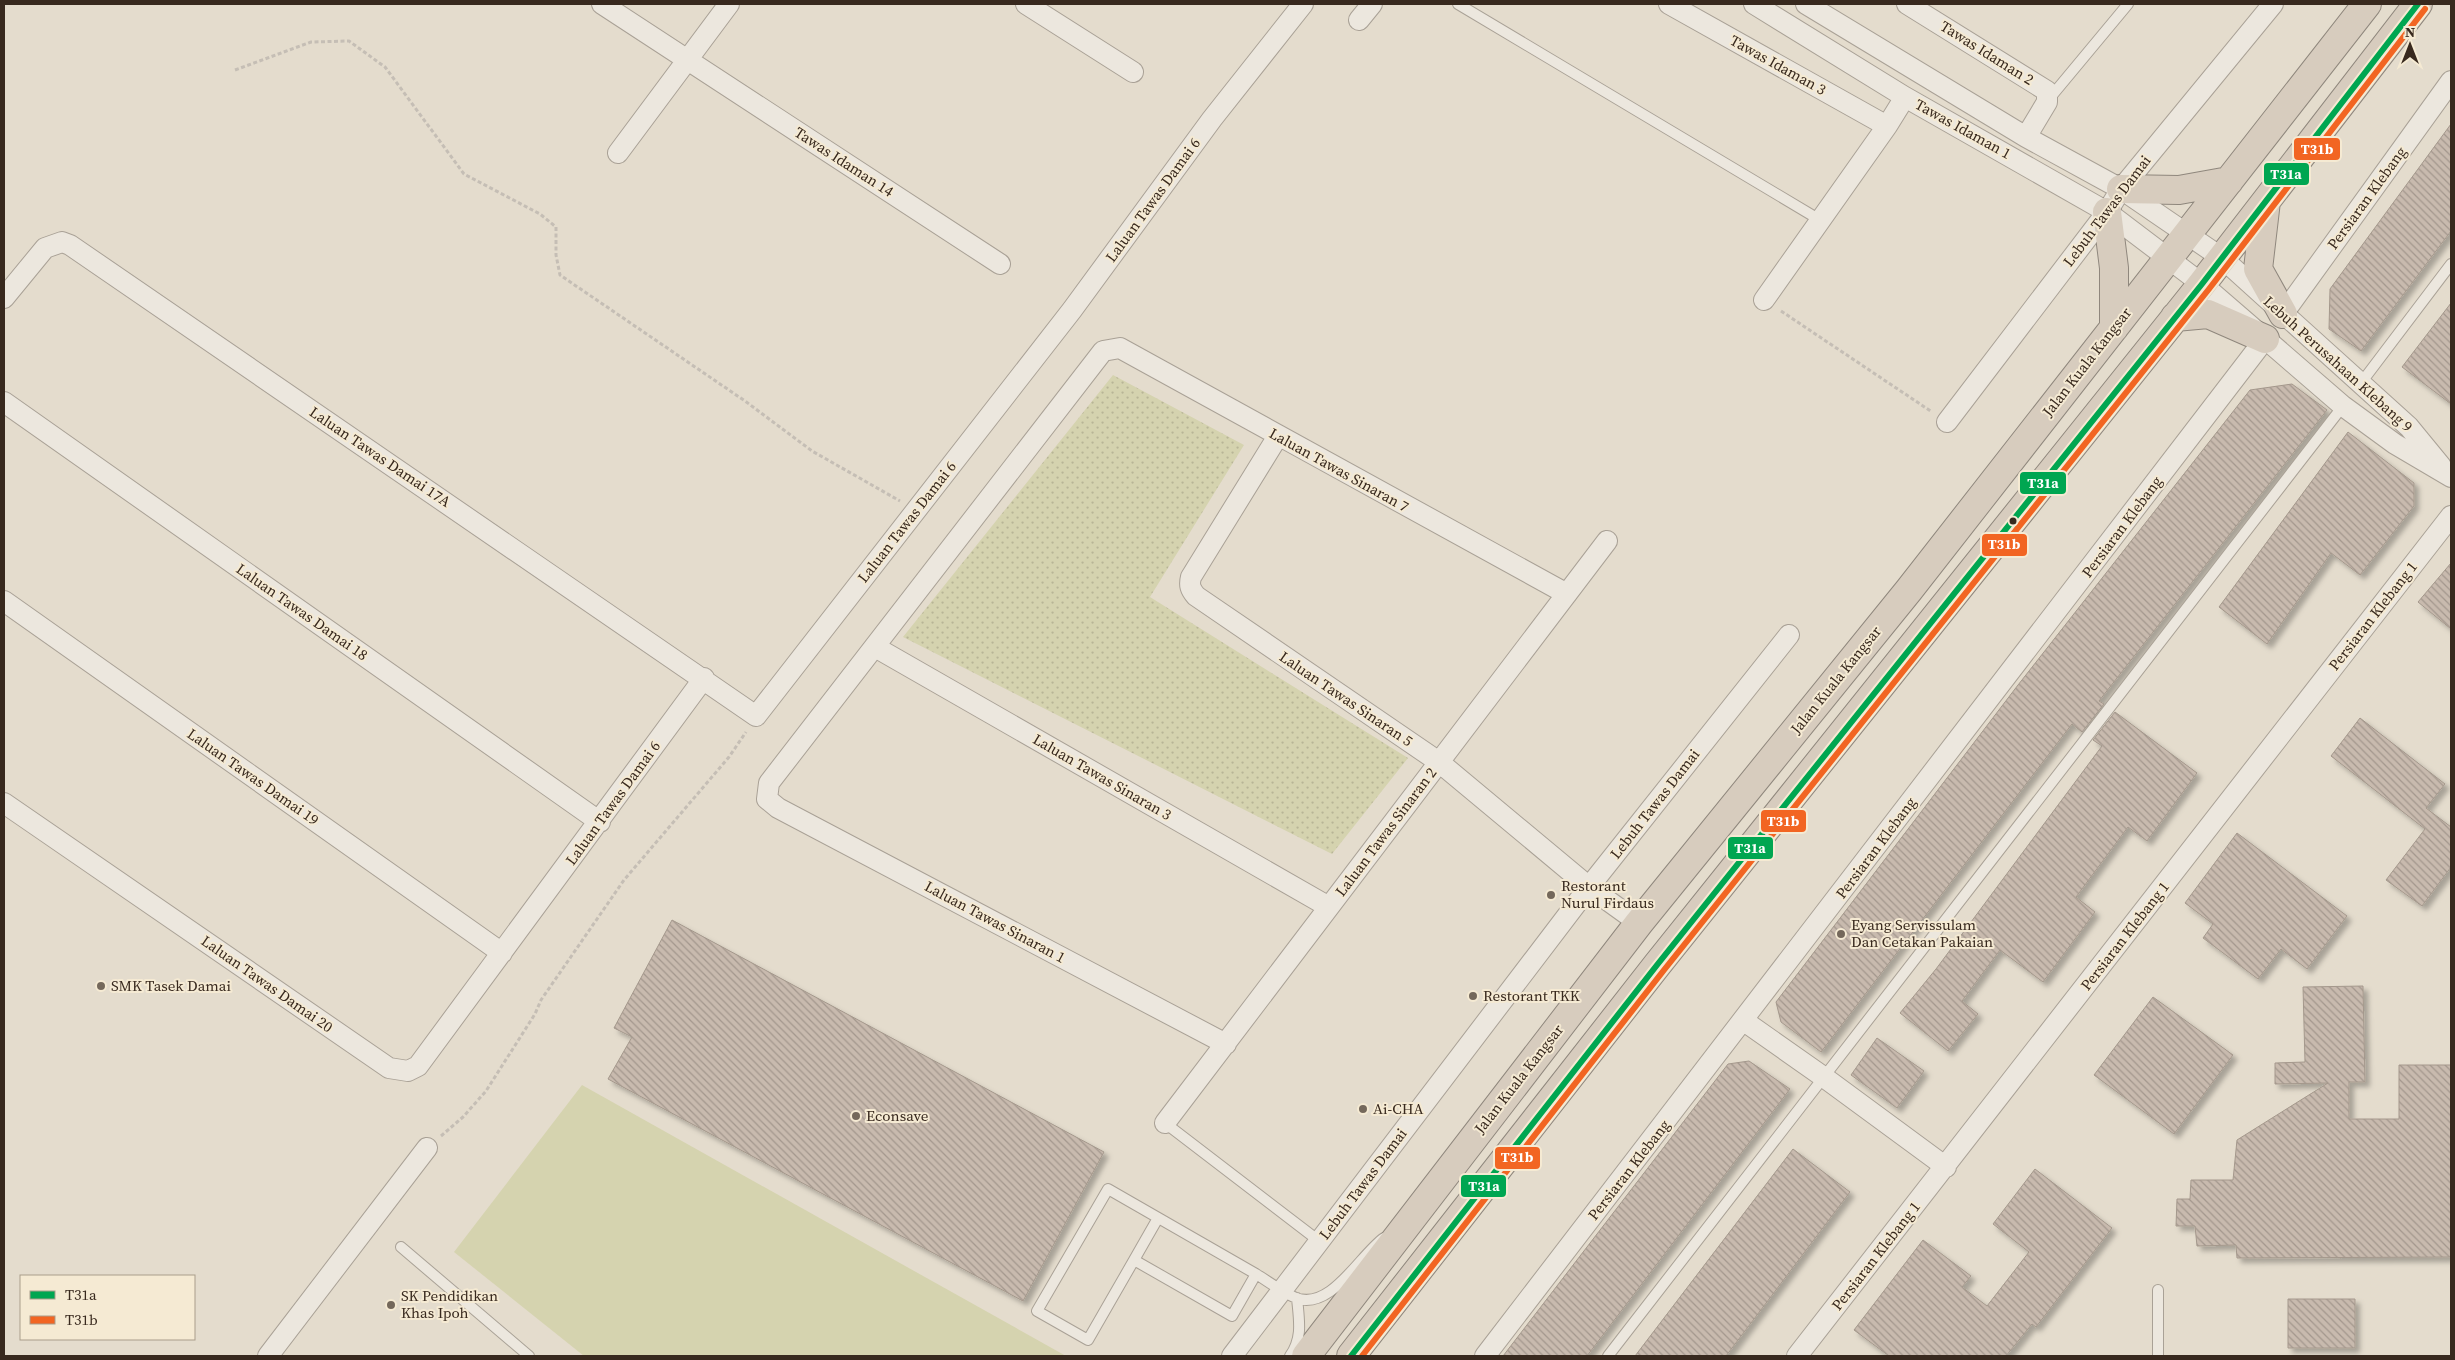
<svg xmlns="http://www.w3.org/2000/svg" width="2455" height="1360" viewBox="0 0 2455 1360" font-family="'Source Serif 4',serif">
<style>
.park{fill:url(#park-dots)}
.garden{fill:#d5d3af}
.building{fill:url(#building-back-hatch);stroke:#a4988c;filter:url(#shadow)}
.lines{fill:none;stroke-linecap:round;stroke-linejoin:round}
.lane-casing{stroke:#a9a196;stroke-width:12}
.street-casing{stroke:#a9a196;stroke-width:22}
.highway-casing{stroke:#8f877d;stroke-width:30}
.path{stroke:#c5beb5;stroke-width:3;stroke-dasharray:4 2.5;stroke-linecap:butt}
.lane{stroke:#ece7de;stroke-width:10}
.street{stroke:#ece7de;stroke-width:20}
.highway{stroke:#d7ccbe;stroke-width:28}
.bus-1-casing{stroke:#f5ead3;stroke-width:10}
.bus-2-casing{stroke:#f5ead3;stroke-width:10}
.bus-1{stroke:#00a651;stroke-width:6}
.bus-2{stroke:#f26522;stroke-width:6}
.bus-dot{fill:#38291e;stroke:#f5ead3;stroke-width:2}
.poi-dot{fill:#74685b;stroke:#f5ead3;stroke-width:2}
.labels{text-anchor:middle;stroke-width:4;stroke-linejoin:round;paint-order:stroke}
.street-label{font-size:15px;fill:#38291e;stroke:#f5ead3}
.poi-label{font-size:15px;fill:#38291e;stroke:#f5ead3;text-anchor:start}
.line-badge{stroke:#f5ead3;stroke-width:2}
.badge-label{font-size:14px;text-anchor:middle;font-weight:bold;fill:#fff}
</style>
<defs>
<pattern id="park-dots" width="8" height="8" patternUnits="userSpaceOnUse" patternTransform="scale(1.25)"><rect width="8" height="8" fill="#d5d3af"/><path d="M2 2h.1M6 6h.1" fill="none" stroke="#b8b596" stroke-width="1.8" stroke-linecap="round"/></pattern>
<pattern id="building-back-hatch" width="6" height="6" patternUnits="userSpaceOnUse" patternTransform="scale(1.25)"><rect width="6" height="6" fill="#c8baae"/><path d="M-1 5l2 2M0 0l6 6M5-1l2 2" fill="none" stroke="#a3978d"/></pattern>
<filter id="shadow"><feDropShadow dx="4.5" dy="4.5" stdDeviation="2.5" flood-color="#0004"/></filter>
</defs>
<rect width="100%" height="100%" fill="#e4dccd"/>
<path class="park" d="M1113,375L1244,445L1150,597L1408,758L1332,854L903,637Z"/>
<path class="garden" d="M582,1085L1066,1356H584L454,1252Z"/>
<path class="building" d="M2451,124V231L2361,351L2329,329L2330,289Z
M2451,303V404L2402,367Z
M2292,384L2327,410L2099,701L2104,704L2082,732L2072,724L1821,1052L1781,1022L1776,1002L2018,685L2250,390Z
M2348,432L2414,483V506L2360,575L2331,553L2267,644L2219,607Z
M2451,563V629L2418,602Z
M2115,712L2197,773L2147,841L2128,827L2076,897L2095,912L2043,982L2000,950L1962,1001L1978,1014L1948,1051L1900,1013L1936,969L2102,746L2093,740Z
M2360,718L2445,784L2426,808L2451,827V867L2422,906L2386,880L2425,829L2331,756Z
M2237,833L2347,916L2307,969L2281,949L2258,979L2203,938L2213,924L2185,903Z
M672,920L1104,1152L1023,1301L608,1079L632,1037L614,1028Z
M2363,986L2365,1082H2349V1119H2399V1065H2451V1257L2237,1258L2236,1245L2197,1246L2195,1226H2176L2177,1199H2190L2191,1180H2233L2237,1140L2328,1083L2275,1084V1063L2305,1062L2303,987Z
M2153,997L2233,1055L2174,1134L2094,1075Z
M1877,1038L1924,1071L1897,1108L1851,1075Z
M1749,1061L1790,1089L1587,1356H1503L1728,1064Z
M1793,1149L1850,1192L1776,1290L1726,1356H1635Z
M2035,1169L2112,1228L2036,1327L2032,1324L2006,1356H1889L1854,1330L1923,1240L1971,1276L1962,1287L1987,1306L2029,1252L1993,1224Z
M2288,1299H2355V1348H2288Z"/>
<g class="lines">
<defs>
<path id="lane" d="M1458,4L1820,220
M2049,99L2128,4
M2361,383L2451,264
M1165,1123L1319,1241
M401,1247L529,1356
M1134,1260L1158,1218
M1256,1274L1108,1189L1037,1311L1088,1340L1134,1260L1232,1316L1256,1274C1269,1282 1282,1292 1296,1298C1331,1311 1360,1255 1384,1238
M2158,1290V1356
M1290,1356C1303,1338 1299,1320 1297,1298
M1608,1356L2343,406"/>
<path id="street" d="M602,4L1000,264
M1026,4L1133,72
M1669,4L1887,126
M1754,4L1905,97L2107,212L2202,284L2343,406L2395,444L2451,477
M1806,4L2026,137L2121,189L2222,258L2409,427L2441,466
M1907,4L2047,91V102L2026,137
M1359,20L1372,4
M618,153L729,4
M4,298L45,248L62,242L70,245L756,716L1072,310L1212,119L1303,4
M1764,300L1887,126L1905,97
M2283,314L2451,81
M4,402L600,822
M1947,422L2107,212L2121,189L2273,4
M1278,436L1191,577C1189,585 1190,589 1196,596L1439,762L1589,887L1639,923
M4,601L502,953
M875,647L1329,907
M4,803L389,1068L408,1071L418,1066L704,678
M1744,1021L1825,1078L1946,1167
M1226,1044L778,808L767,799L769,783L1103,351L1120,348L1567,594
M1165,1123L1607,541
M268,1356L427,1148
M1232,1356L1589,887L1789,635
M1485,1356L2265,339
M1797,1356L2451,516"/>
<path id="highway" d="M2121,189L2179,190L2229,181
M2266,201L2258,269L2283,314
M2107,212L2114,268V328
M2175,317L2208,314L2265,339
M1306,1356L1639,923L1909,590L2367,4
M1351,1356L1657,965L2202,284L2418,4"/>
</defs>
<use href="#lane" class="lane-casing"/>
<use href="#street" class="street-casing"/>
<use href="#highway" class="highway-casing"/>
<path class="path" d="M235,70L311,42L349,41L385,67L464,174L540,214L556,227V255L560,275L745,401L812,451L900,501
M1781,311L1932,412
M441,1136L463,1117L486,1091L535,1014L541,1000L624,880L729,757L746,732"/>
<use href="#lane" class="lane"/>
<use href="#street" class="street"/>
<use href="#highway" class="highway"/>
<defs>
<path id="bus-1" d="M1351,1356L1657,965L2202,284L2418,4"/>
<path id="bus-2" d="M1362,1356L1664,970L2209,289L2425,9"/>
</defs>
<use href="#bus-1" class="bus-1-casing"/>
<use href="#bus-2" class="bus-2-casing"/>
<use href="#bus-1" class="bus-1"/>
<use href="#bus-2" class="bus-2"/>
</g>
<circle class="bus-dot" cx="2013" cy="521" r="4.5"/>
<g class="poi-dot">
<circle cx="1551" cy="895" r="5"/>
<circle cx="1841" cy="934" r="5"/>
<circle cx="101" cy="986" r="5"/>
<circle cx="1473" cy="996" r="5"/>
<circle cx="1363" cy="1109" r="5"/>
<circle cx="856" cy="1116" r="5"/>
<circle cx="391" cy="1305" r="5"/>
</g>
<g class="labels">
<g class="street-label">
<text transform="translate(1987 53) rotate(32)" y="5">Tawas Idaman 2</text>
<text transform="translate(1778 65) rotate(29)" y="5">Tawas Idaman 3</text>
<text transform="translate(1963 129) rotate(29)" y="5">Tawas Idaman 1</text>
<text transform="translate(844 162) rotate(33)" y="5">Tawas Idaman 14</text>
<text transform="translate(2367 198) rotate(-54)" y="5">Persiaran Klebang</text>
<text transform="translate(1153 200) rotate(-54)" y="5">Laluan Tawas Damai 6</text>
<text transform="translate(2107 211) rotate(-53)" y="5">Lebuh Tawas Damai</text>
<text transform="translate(2087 362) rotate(-52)" y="5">Jalan Kuala Kangsar</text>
<text transform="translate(2338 364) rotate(42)" y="5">Lebuh Perusahaan Klebang 9</text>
<text transform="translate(380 457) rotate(34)" y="5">Laluan Tawas Damai 17A</text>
<text transform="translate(1339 470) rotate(29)" y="5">Laluan Tawas Sinaran 7</text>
<text transform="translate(907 522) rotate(-52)" y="5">Laluan Tawas Damai 6</text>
<text transform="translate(2122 527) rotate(-53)" y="5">Persiaran Klebang</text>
<text transform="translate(302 612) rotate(35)" y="5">Laluan Tawas Damai 18</text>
<text transform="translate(2373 616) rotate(-52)" y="5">Persiaran Klebang 1</text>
<text transform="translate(1836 680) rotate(-51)" y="5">Jalan Kuala Kangsar</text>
<text transform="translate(1346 699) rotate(34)" y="5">Laluan Tawas Sinaran 5</text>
<text transform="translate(253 777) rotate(35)" y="5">Laluan Tawas Damai 19</text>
<text transform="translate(1102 777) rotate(30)" y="5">Laluan Tawas Sinaran 3</text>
<text transform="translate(613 803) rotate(-54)" y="5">Laluan Tawas Damai 6</text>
<text transform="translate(1655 804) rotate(-52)" y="5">Lebuh Tawas Damai</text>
<text transform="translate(1386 832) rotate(-53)" y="5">Laluan Tawas Sinaran 2</text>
<text transform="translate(1876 848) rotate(-53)" y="5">Persiaran Klebang</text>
<text transform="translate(995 922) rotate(28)" y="5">Laluan Tawas Sinaran 1</text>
<text transform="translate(2125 936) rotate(-52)" y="5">Persiaran Klebang 1</text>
<text transform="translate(267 984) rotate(35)" y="5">Laluan Tawas Damai 20</text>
<text transform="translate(1519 1079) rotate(-52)" y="5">Jalan Kuala Kangsar</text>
<text transform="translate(1629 1170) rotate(-52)" y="5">Persiaran Klebang</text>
<text transform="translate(1363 1184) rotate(-53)" y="5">Lebuh Tawas Damai</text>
<text transform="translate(1876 1256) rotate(-52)" y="5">Persiaran Klebang 1</text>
</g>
<g class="poi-label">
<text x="1561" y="891">Restorant<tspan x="1561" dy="17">Nurul Firdaus</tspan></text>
<text x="1851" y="930">Eyang Servissulam<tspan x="1851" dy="17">Dan Cetakan Pakaian</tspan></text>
<text x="111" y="991">SMK Tasek Damai</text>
<text x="1483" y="1001">Restorant TKK</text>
<text x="1373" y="1114">Ai-CHA</text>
<text x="866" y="1121">Econsave</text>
<text x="401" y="1301">SK Pendidikan<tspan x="401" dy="17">Khas Ipoh</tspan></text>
</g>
</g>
<g class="line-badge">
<rect x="2293" y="137" width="48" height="24" rx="5" fill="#f26522"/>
<rect x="2263" y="162" width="47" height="24" rx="5" fill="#00a651"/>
<rect x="2019" y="471" width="48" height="24" rx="5" fill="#00a651"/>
<rect x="1981" y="533" width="47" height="24" rx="5" fill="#f26522"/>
<rect x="1760" y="809" width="47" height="24" rx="5" fill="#f26522"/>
<rect x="1727" y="836" width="47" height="24" rx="5" fill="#00a651"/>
<rect x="1494" y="1146" width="47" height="24" rx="5" fill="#f26522"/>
<rect x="1460" y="1174" width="47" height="24" rx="5" fill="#00a651"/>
</g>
<g class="badge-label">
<text x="2317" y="154">T31b</text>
<text x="2286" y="179">T31a</text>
<text x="2043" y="488">T31a</text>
<text x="2004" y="549">T31b</text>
<text x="1783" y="826">T31b</text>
<text x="1750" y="853">T31a</text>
<text x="1517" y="1162">T31b</text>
<text x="1484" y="1191">T31a</text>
</g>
<rect width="2455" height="1360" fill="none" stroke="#38291e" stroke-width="10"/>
<rect x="20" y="1275" width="175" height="65" fill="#f5ead3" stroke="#a99d8b"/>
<rect x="30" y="1291" width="25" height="8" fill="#00a651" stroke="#a99d8b"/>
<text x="65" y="1300" font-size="15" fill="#38291e">T31a</text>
<rect x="30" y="1316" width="25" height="8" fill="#f26522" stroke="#a99d8b"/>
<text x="65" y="1325" font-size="15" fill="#38291e">T31b</text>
<g transform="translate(2410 45)" stroke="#f5ead3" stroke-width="4" paint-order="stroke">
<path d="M0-4L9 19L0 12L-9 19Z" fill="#38291e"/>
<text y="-8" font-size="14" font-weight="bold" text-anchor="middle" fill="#38291e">N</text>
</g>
</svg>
